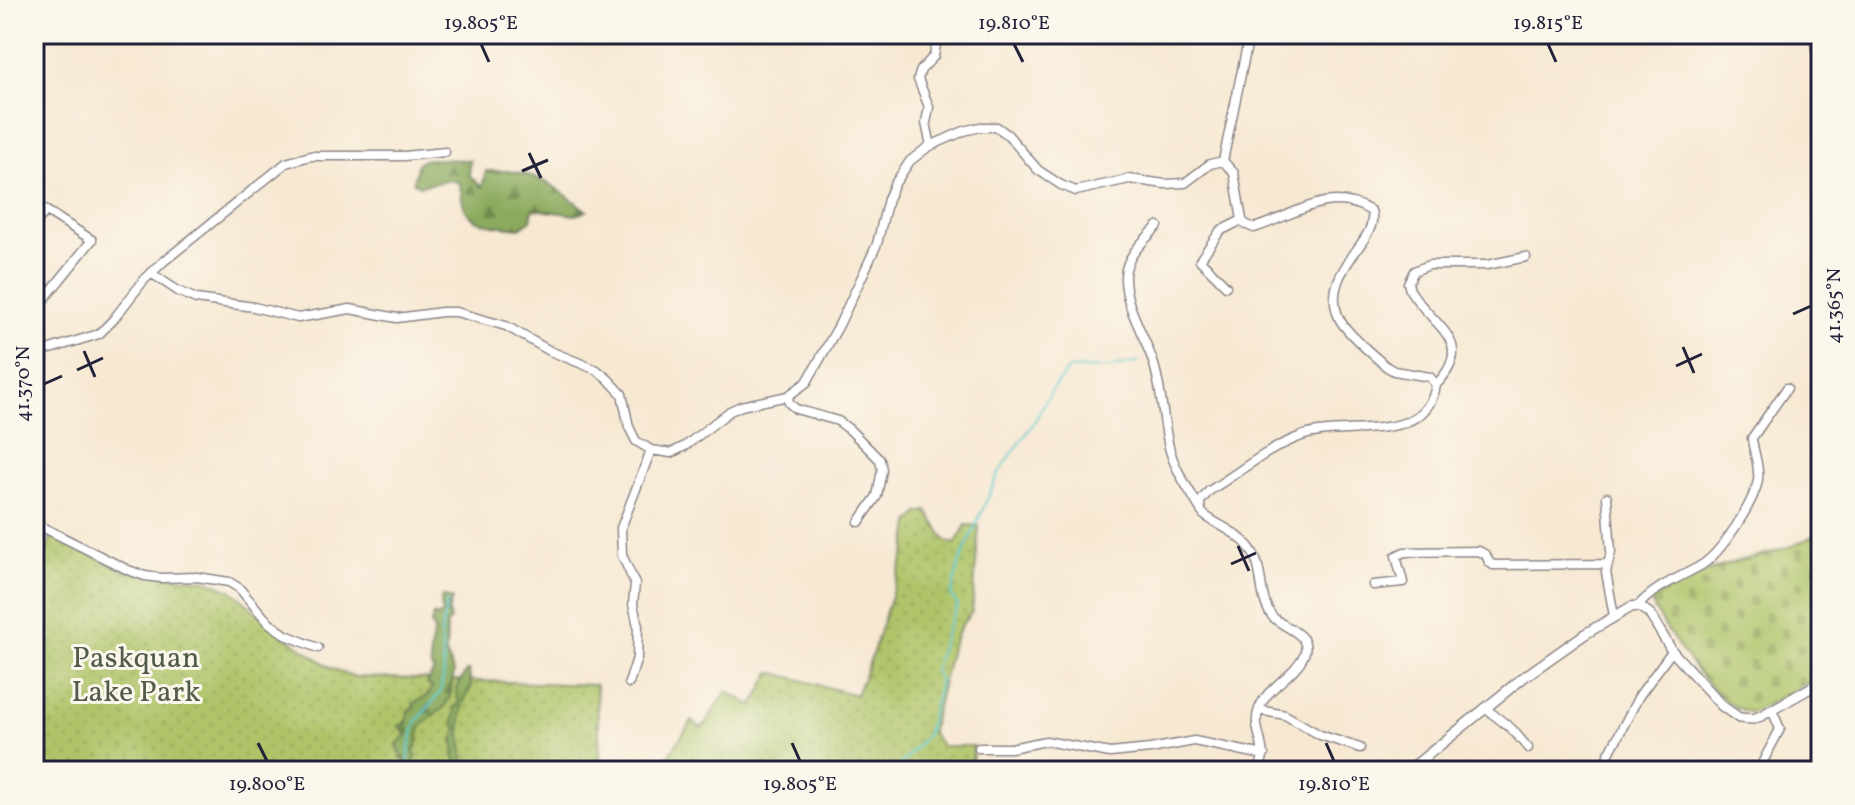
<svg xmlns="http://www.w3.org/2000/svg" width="1855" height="805" viewBox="0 0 1855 805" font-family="Vollkorn,serif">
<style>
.grass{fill:url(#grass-dots);stroke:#687352;stroke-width:2}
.forest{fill:url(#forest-firs);stroke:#56664c;stroke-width:2}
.cemetery{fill:url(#cemetery-stones);stroke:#687352;stroke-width:2}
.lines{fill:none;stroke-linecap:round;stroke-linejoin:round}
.stream{stroke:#5bc9d0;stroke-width:2}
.minor-casing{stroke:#8c8586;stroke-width:11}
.tertiary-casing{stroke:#8c8586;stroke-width:12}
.minor{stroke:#fff;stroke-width:8}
.tertiary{stroke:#fff;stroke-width:9}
.ticks{fill:none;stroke:#22223b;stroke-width:3}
.labels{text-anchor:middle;stroke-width:6;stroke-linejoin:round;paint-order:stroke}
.park-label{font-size:30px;fill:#535b4b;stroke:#fbf7ec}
.neatline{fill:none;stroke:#22223b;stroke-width:3}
.ticks-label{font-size:20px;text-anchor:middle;fill:#22223b}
</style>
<defs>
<pattern id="grass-dots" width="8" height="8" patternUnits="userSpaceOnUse" patternTransform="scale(2)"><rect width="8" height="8" fill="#afc469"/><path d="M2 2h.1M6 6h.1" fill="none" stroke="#96a85c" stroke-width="1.8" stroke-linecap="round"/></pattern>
<pattern id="forest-firs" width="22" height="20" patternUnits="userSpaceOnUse" patternTransform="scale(2)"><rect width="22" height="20" fill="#8baa5d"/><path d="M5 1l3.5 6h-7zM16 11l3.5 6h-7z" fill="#718a4e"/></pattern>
<pattern id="cemetery-stones" width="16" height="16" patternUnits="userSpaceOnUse" patternTransform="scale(2)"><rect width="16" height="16" fill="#afc469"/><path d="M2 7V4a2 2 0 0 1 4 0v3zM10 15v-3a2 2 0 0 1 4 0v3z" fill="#96a85c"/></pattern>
</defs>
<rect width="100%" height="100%" fill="#fbf7ec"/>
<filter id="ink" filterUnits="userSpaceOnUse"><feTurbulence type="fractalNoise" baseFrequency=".0125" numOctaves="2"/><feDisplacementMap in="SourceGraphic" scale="16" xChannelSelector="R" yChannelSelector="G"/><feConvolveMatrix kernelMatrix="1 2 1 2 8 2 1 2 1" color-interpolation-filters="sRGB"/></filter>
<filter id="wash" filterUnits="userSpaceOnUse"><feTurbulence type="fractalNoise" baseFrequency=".006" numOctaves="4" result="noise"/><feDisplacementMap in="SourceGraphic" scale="32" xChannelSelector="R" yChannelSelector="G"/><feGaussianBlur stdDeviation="1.8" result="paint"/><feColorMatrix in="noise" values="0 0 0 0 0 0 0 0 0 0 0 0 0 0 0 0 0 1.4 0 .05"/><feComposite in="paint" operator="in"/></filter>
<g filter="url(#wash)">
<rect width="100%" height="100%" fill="#f7e8d2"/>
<path class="grass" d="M927,511L946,541L955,544L966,525L979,526L972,612L961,625L951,648L931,732L942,746H974L972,761L967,771H658L692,721L702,728L727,691L753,706L771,672L856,695L870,661L906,550L910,523L919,513Z
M52,534L127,572L207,580L231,590L285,636L331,668L355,677L596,685L601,771H34V587Z"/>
<path class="forest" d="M428,159L470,160L469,175L482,187L486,171C532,168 551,183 587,211L575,215L533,209L531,220L520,228C500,225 469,228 463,203C461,196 462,190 459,183L451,180L419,186L413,182L418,162Z
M443,596L452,599L448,612L450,620L447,623L446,654L454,673L449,699L443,708L421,726L416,748L413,750L416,757L412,767L415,771H405V757L401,758L397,744L407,735L399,726L407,722L408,711L415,707L413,704L428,695L432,688L427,683L434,670L431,668L430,650L434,631L431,625L433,615L438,617L442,613L441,599Z
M466,671H469L471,687C455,710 461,745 466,769L461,771L455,758L454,739L457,728L454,724L455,706H458L459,702L456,689Z"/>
<path class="cemetery" d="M1821,530V676L1751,713C1746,711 1739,709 1733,706C1708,692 1663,627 1650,600C1672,589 1694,576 1717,568C1752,555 1791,553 1821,530Z"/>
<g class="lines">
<path class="stream" d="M408,771L409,749L416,722L440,693L444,673L441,631L447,602
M895,771L927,734L940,681L934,670L948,626L958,605L951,596L959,564L998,474L1033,424L1053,388L1069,369L1109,368L1139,362"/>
</g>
</g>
<g filter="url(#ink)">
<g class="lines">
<defs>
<path id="minor" d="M1813,34L1821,75
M34,35V34
M931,146L926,123L929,107L918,79L921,70L934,56L938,34
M1223,161L1249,36
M34,203L92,240L34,312
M34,225L46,211
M1158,226C1145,240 1126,255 1125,276C1124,307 1147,338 1155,368C1162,394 1163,421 1169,447C1174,468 1188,488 1199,507
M151,273L178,291L196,299L254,307L298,318L350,309L397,318L442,312H456L506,326L550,351L597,370L608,379L622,394L629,427L636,441L651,450L671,453L685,446L730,411L741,406L788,396L807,382L839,325L866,268L877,244L888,199L894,185L910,161L928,147L964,131L980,127H997L1008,135L1038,170L1061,185L1076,191L1129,179L1165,184L1185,183L1210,164L1223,161L1234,173L1242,220L1245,224L1254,228C1294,216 1329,185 1371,211C1382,240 1318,270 1339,318C1345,332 1374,356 1387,367L1394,371L1430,377L1436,385C1426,447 1341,420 1299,437C1267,449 1238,473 1209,491L1200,502L1201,511L1204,515C1219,526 1237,532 1249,547C1265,567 1257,596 1272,616C1282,628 1313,633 1304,655C1294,677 1265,687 1258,712C1252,733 1272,752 1257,771
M1226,286L1200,260L1220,231L1242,220
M34,354L99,334L113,320L144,280L163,262L286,163L310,156H404L445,152
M1436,385C1478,341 1432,327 1410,290L1408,283L1414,271L1429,265H1487L1526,257
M788,396L789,403L796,409L838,421L850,430L880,460L882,470L877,496L859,522
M1607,497L1611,552L1606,572L1614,616
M34,523L128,570L145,576L161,578L197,577L229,582L239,588L269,623L286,635L318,648
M1373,585L1403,582L1396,556L1404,552L1479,551L1486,555L1489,562L1493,565L1607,564
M1638,606C1654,587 1679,578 1700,566C1720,555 1754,503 1758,480C1760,466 1753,452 1752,438L1787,388
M629,683L637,658L638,626L633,604L635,584L622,555L621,528L651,450
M1485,708L1512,729L1528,748
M1259,710L1285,715L1320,735L1360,748
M979,748H1011L1046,741L1110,753L1150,749L1194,741L1264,755
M1600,771L1639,696L1672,651
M1758,771L1780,729L1772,710"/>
<path id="tertiary" d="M1408,771L1524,677L1585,634L1631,607L1638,606L1649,613L1672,651L1722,706L1739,718L1753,719L1761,716L1821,682"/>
</defs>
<use href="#minor" class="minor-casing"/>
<use href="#tertiary" class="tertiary-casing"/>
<use href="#minor" class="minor"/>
<use href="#tertiary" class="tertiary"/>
</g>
</g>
<path class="ticks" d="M481,44L489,62M1014,44L1023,62M1548,44L1556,62M529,153L541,178M522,171L548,160M1793,314L1811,306M1683,347L1694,373M84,351L95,377M1676,366L1702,354M77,370L103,358M44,384L62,376M1238,546L1249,571M1231,564L1256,553M258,743L267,761M792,743L800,761M1326,743L1334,761"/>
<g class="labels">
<g class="park-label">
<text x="136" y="667">Paskquan<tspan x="136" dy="34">Lake Park</tspan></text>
</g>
</g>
<rect width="1855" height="805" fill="none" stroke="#fbf7ec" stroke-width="88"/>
<rect x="44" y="44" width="1767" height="717" class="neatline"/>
<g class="ticks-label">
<text x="481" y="29">19.805°E</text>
<text x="1014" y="29">19.810°E</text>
<text x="1548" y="29">19.815°E</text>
<text transform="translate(1833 306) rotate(-90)" y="7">41.365°N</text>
<text transform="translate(22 384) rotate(-90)" y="7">41.370°N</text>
<text x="267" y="790">19.800°E</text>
<text x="800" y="790">19.805°E</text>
<text x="1334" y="790">19.810°E</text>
</g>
</svg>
